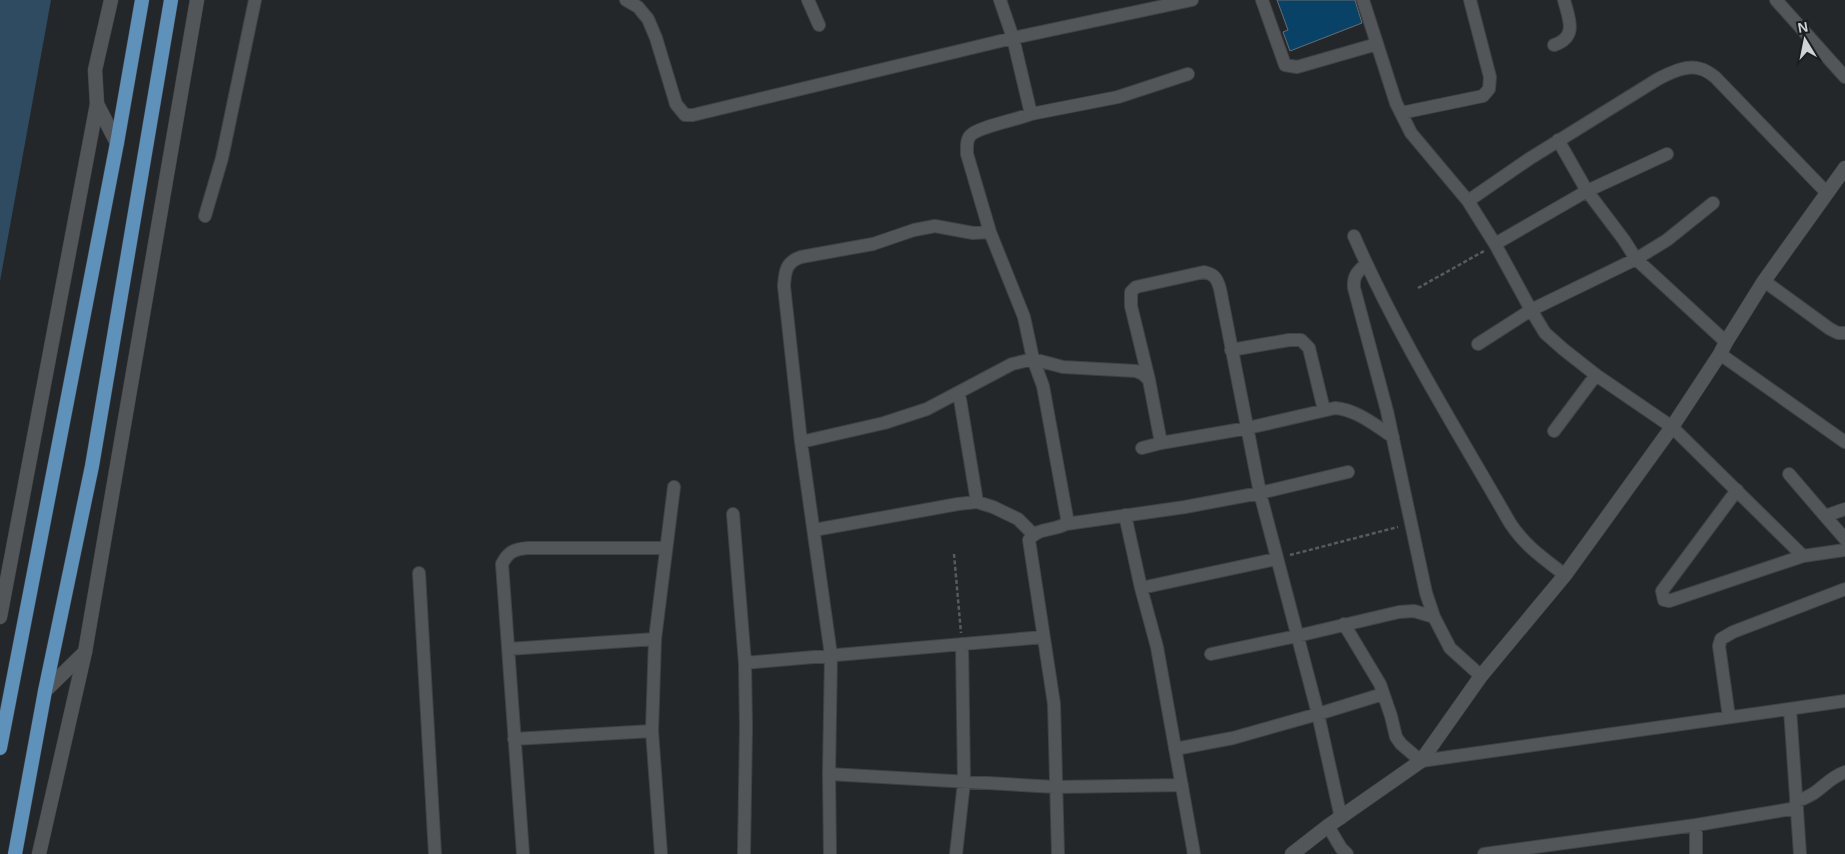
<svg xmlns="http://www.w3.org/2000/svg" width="1845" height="854" viewBox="0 0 1845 854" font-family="Arial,sans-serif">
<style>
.green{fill:#2e4b61}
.building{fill:#084367;stroke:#696c6f}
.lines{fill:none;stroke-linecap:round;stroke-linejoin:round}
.minor-casing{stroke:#404244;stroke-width:14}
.tertiary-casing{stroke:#404244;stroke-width:15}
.secondary-casing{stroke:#404244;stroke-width:15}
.trunk-casing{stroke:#404244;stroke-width:15}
.path{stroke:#585b5d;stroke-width:2.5;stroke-dasharray:4 2.5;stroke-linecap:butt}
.minor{stroke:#535658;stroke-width:12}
.tertiary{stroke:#535658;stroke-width:14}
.secondary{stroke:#535658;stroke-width:14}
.trunk{stroke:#5e92ba;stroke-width:14}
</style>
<rect width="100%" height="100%" fill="#242729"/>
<path class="green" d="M0,0H51L0,281Z"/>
<path class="building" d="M1277,0H1355L1362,23L1290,51L1283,32L1288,30Z"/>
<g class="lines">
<defs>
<path id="minor" d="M626,0L638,7L648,19L656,38L676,104L685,115H693L1013,38L1192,0
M808,0L819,25
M1000,0L1013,38L1031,114L1118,97L1188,74
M1262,0L1285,65L1297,67L1377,44
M1363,0L1396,103L1411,133L1468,201L1495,244L1531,310L1545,333L1563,349L1596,375L1672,427L1803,556
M1776,0L1845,77
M1554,45C1578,37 1569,19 1564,0
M1401,113L1483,96L1489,89L1490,77L1470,0
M1031,114C1019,119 978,127 971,135C966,139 967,148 967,154L990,232L1024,317L1033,359L1043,386L1067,518L1066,524C1053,531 1038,527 1029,540L1054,704L1058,854
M1558,140L1587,191L1624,240L1636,259L1726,342
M1468,201L1529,159L1658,79C1670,73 1687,64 1701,69C1706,70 1711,74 1715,77L1827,193
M205,216L222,158L255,0
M1354,236C1397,335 1456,429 1510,523C1525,546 1543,558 1565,575
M1495,244L1587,191L1667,154
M1366,264C1357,272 1353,276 1354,288L1387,411L1426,593L1434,617L1450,648L1481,676
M1764,281L1830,329L1838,333H1845
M1478,344L1531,310L1636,259L1667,240L1713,203
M1231,350L1289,340H1301L1309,348L1324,410
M1720,354L1845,442
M1149,380L1131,306V292L1136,287L1204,272C1214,274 1217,278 1220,289L1260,493L1318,714L1341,818
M959,393L977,502
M1554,431L1596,375
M801,442L884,423L927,409L1012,364L1033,359L1063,367L1136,371L1143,374L1149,380L1161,443
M1142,448L1161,443L1248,428L1335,408C1357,410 1375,425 1393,437
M1789,474L1825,516
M1737,490L1662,591L1664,600L1669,601L1803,556L1845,550
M1845,509L1825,516L1845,539
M733,514L745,663L746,728L744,854
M1125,515L1141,588L1157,647L1194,854
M1066,524L1185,507L1260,493L1348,472
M814,530L958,504L977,502L993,507L1018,519L1033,534
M419,573L435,854
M1141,588L1276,559
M1344,624L1380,684L1391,716L1396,737L1401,744L1421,761L1845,701
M508,649L655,639
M1211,654L1297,636L1399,612L1414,611L1434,617
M745,663L1043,637
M1790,709L1800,854
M1729,717L1719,646L1721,639L1733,632L1845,589
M514,739L652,731
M1175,749L1233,738L1318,714L1383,694
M829,774L1056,787L1182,785
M1796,801C1820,795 1825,779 1845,772
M1696,825V854
M1328,826L1341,848L1347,854
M523,854L502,564C508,552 514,549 528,548H666
M661,854L652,731L655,639L674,487
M830,854L829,774L831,655L801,442L784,286C785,271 786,262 801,257L873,244L914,230L935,226L973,233L990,232
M956,854L964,782L962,644
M1484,854L1696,825L1797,808"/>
<path id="tertiary" d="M0,617L97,104
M39,854L85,652
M1292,854L1328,826L1421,761L1481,676L1565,575L1672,427L1720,354L1726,342L1764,281L1845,168"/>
<path id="secondary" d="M111,0L95,70L97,104L117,143
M45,691L85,652L197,0"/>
<path id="trunk" d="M0,748L117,143L142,0
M15,854L45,691L92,466L171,0"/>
</defs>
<use href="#minor" class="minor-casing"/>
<use href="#tertiary" class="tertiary-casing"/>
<use href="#secondary" class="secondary-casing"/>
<use href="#trunk" class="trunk-casing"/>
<path class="path" d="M1418,288L1484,251
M954,554L961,633
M1290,555L1398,527"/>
<use href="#minor" class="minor"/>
<use href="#tertiary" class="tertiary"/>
<use href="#secondary" class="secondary"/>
<use href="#trunk" class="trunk"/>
</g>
<g transform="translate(1805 40) rotate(350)" stroke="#1b1d1f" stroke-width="4" paint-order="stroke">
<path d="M0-4L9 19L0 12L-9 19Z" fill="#d0d2d4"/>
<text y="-8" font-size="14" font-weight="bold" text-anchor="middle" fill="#d0d2d4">N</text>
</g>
</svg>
